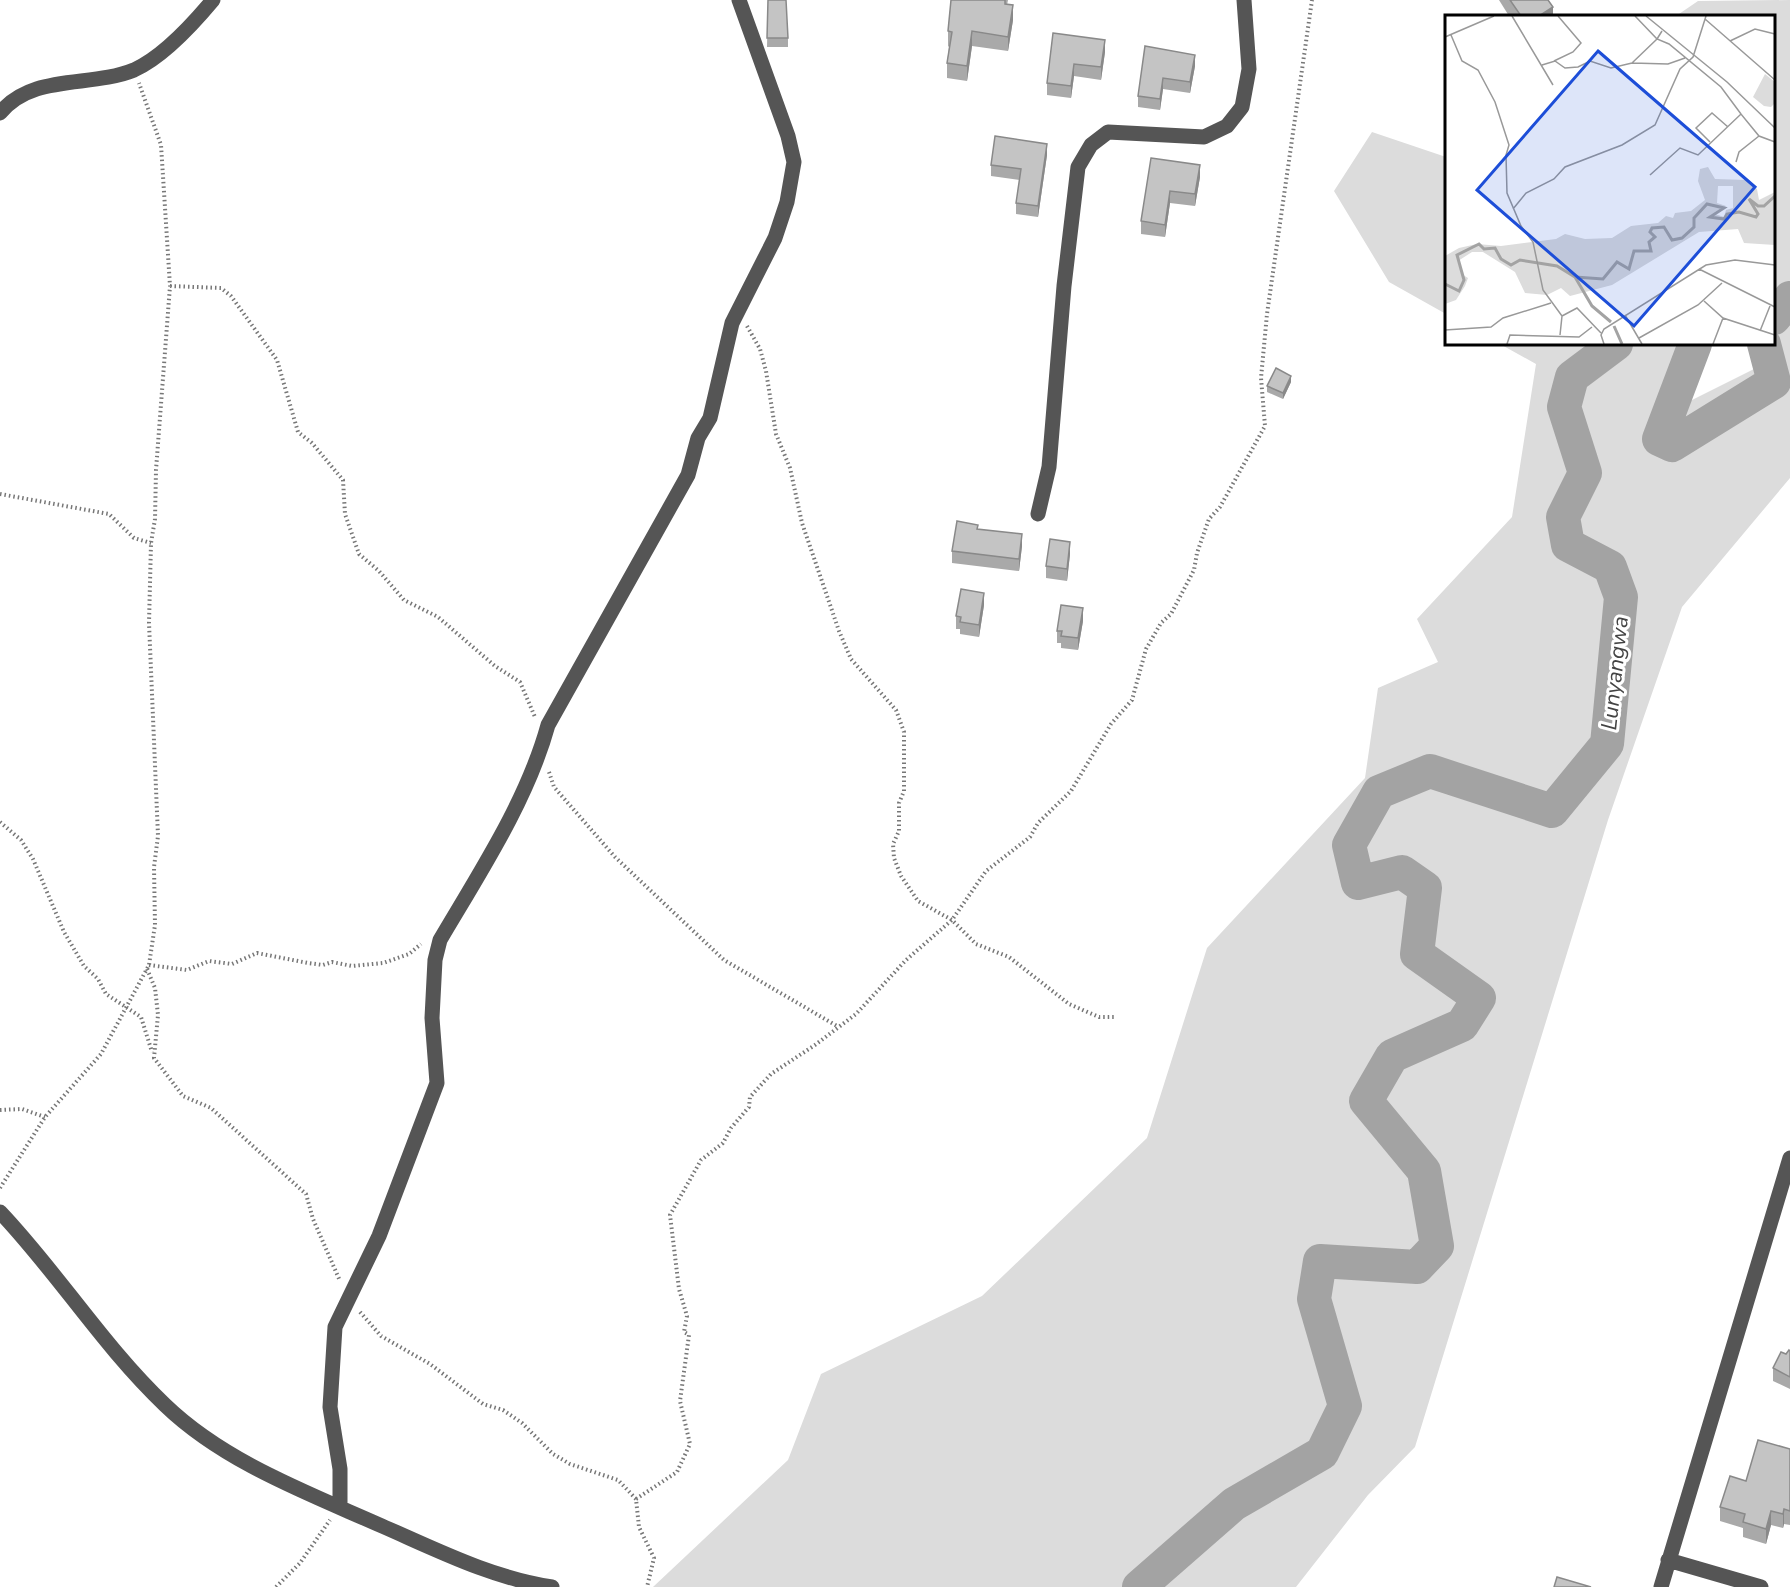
<svg xmlns="http://www.w3.org/2000/svg" width="1790" height="1587" viewBox="0 0 1790 1587" font-family="'Nunito Sans',sans-serif">
<style>
.green{fill:#dcdcdc}
.lines{fill:none;stroke-linecap:round;stroke-linejoin:round}
.river{stroke:#a3a3a3;stroke-width:34}
.path{stroke:#777;stroke-width:4;stroke-dasharray:1.5 3;stroke-linecap:butt}
.minor{stroke:#555;stroke-width:15}
.wall{fill:#a9a9a9}
.shaded-wall{fill:#898989}
.building{fill:#c4c4c4;stroke:#898989;stroke-width:1.5}
.labels{text-anchor:middle;stroke-width:6;stroke-linejoin:round;paint-order:stroke}
.water-label{font-size:22px;font-style:italic;fill:#444;stroke:#fff}
.inset-river{fill:none;stroke:#a3a3a3;stroke-width:3}
.inset-road{fill:none;stroke:#999;stroke-width:1.5}
.view{fill:#1d4ed8;fill-opacity:0.15;stroke:#1d4ed8;stroke-width:3}
.inset-edge{fill:none;stroke:#000;stroke-width:3}
</style>
<rect width="100%" height="100%" fill="#fff"/>
<path class="green" d="M1790,0V478L1682,607L1608,820L1415,1447L1368,1495L1296,1587H653L788,1460L821,1374L982,1296L1147,1138L1207,948L1365,778L1378,688L1438,662L1417,619L1512,517L1536,364L1500,344H1706L1682,405L1760,366L1750,344H1774V16H1676L1698,1Z
M1372,132L1446,157V314L1389,282L1334,191Z"/>
<g class="lines">
<path class="river" d="M1774,318L1790,298
M1695,344L1659,439L1672,445L1774,382L1764,344
M1139,1587L1234,1504L1322,1453L1345,1406L1314,1299L1320,1261L1417,1267L1437,1246L1424,1171L1366,1101L1392,1056L1462,1025L1479,998L1417,954L1425,888L1402,872L1358,883L1349,845L1379,792L1430,771L1552,811L1607,744L1621,597L1610,567L1568,545L1563,517L1585,473L1564,407L1572,377L1616,344"/>
<path class="path" d="M170,286L221,288L231,296L277,360L298,432L312,443L343,480L345,514L359,554L379,571L404,600L438,617L495,666L520,682L535,717
M747,326L760,349L766,371L776,434L790,468L802,523L839,631L851,659L896,710L904,732V791L899,803V831L893,844L894,858L901,876L918,901L952,920L976,944L1009,957L1069,1004L1099,1017H1116
M0,494L109,514L134,538L151,543
M549,772L554,787L615,857L724,960L837,1026
M0,822L21,840L33,859L64,932L84,966L98,979L106,994L141,1017L152,1052
M149,965L187,970L209,961L232,964L257,953L308,963L323,965L332,962L352,966L383,963L409,954L421,944
M147,969L155,988L158,1015L154,1058L183,1096L211,1108L306,1194L313,1219L340,1281
M0,1110L22,1109L45,1117
M0,1188L45,1117L101,1054L149,965L155,925L154,867L158,836L149,623L151,543L155,519L156,470L170,286L161,145L139,83
M360,1312L381,1336L430,1364L483,1404L503,1410L522,1423L553,1454L570,1464L618,1480L636,1499L639,1527L654,1558L647,1587
M636,1499L677,1472L690,1444L680,1401L689,1335L684,1332L687,1316L679,1289L670,1215L701,1160L723,1143L731,1128L749,1107L750,1097L771,1074L815,1045L856,1014L906,960L952,920L986,871L1030,837L1038,823L1071,791L1111,724L1132,700L1146,649L1161,623L1171,614L1194,570L1197,553L1209,519L1220,507L1265,426L1261,378L1267,314L1312,0
M276,1587L300,1563L330,1520"/>
<path class="minor" d="M0,113C33,73 90,88 134,70C163,57 193,24 213,0
M1038,514L1049,467L1064,286L1078,167L1091,145L1108,132L1204,137L1227,126L1242,107L1249,69L1244,0
M0,1212C58,1273 103,1346 165,1405C224,1462 308,1493 382,1526C437,1550 492,1578 552,1587
M340,1507V1469L330,1407L335,1327L379,1236L437,1083L432,1018L435,960L440,940C480,872 527,801 548,725L688,475L698,438L710,418L732,323L775,238L787,202L794,162L788,136L739,0
M1668,1560L1761,1587
M1661,1587L1790,1158"/>
</g>
<path class="wall" d="M768,0L788,38V47H767Z
M951,0H1008L1007,5L1013,20L1008,51L972,46L967,81L947,78V63L949,47L948,46V31Z
M1499,0H1548L1553,16H1509Z
M1053,33L1105,52L1101,80L1074,76L1071,98L1047,95V83Z
M1145,46L1195,66L1190,93L1163,89L1160,110L1138,107V96Z
M1047,155L1038,217L1016,214V203L1020,180L991,176V165Z
M1151,158L1200,177L1195,206L1170,203L1165,237L1141,234V221Z
M1291,382L1283,399L1267,392V386Z
M978,529L1022,546L1019,571L952,563V551Z
M1070,554L1067,581L1046,578V566Z
M984,605L979,637L960,634V629H956V616Z
M1083,621L1078,650L1061,648V643H1057V631Z
M1790,1351V1389L1773,1381V1368Z
M1790,1449V1525L1784,1524L1783,1528L1771,1525L1766,1544L1743,1537V1528L1720,1521V1507L1746,1481Z"/>
<path class="shaded-wall" d="M1013,5V20L1008,51V37Z
M1553,7V16H1539Z
M972,31V46L967,81V66Z
M1105,40V52L1101,80V67Z
M1195,55V66L1190,93V82Z
M1074,64V76L1071,98V86Z
M1163,78V89L1160,110V99Z
M1047,144V155L1038,217V206Z
M1200,165V177L1195,206V194Z
M1170,191V203L1165,237V225Z
M1291,376V382L1283,399V393Z
M1022,534V546L1019,571V559Z
M1070,542V554L1067,581V569Z
M984,593V605L979,637V625Z
M1083,608V621L1078,650V638Z
M1784,1509V1524L1783,1528V1514Z
M1771,1511V1525L1766,1544V1529Z"/>
<path class="building" d="M768,0H786L788,38H767Z
M951,0H1005V4L1013,5L1008,37L972,31L967,66L947,63L952,32L948,31Z
M1510,0H1548L1553,7L1539,16H1521Z
M1053,33L1105,40L1101,67L1074,64L1071,86L1047,83Z
M1145,46L1195,55L1190,82L1163,78L1160,99L1138,96Z
M995,136L1047,144L1038,206L1016,203L1021,169L991,165Z
M1151,158L1200,165L1195,194L1170,191L1165,225L1141,221Z
M1276,368L1291,376L1283,393L1267,386Z
M957,521L978,525L977,529L1022,534L1019,559L952,551Z
M1050,539L1070,542L1067,569L1046,566Z
M961,589L984,593L979,625L960,622L961,617L956,616Z
M1061,605L1083,608L1078,638L1061,636L1062,631H1057Z
M1789,1350L1790,1351V1377L1773,1368L1781,1352L1786,1354Z
M1758,1440L1790,1449V1511L1784,1509L1783,1514L1771,1511L1766,1529L1743,1522L1745,1514L1720,1507L1730,1476L1746,1481Z
M1557,1577L1591,1587H1554Z"/>
<g class="labels">
<g class="water-label">
<text transform="translate(1614 673) rotate(-84)" y="8">Lunyangwa</text>
</g>
</g>
<g transform="translate(1445 15)">
<rect width="330" height="330" fill="#fff"/>
<path d="M320,59L330,67V88L326,92L319,91L308,82ZM263,152L270,164L301,165L312,174L314,185L330,177V230L299,228L293,214L254,217L167,270L125,281L116,273L102,280L80,278L70,257L38,237H27L13,246L18,260L23,263L20,271L11,285L0,289V241L14,233L32,229L56,231L111,224L120,219L140,224L167,223L186,211L213,208L221,201L228,203L230,198L246,196L260,185L253,166L255,154ZM273,171H288V193L281,195L279,202L270,199L281,191L272,188Z" fill="#dcdcdc" fill-rule="evenodd"/>
<path class="inset-river" d="M130,262L147,291L166,307M0,269L14,276L19,265L12,240L34,229L39,234L50,233L56,244L66,250L75,245L112,251L130,262L158,264L172,247L184,254L189,236H206L204,227L210,222L205,217L207,213L219,212L227,225L237,223L249,212V203L262,189L279,193L265,202L279,204L282,199L294,197L311,202L313,199L304,184L313,191H319L330,181M169,311L177,329"/>
<path class="inset-road" d="M67,1L108,70M201,1L282,67L330,113M260,4L330,65M217,16L212,24L224,29L276,72L296,99M6,20L17,46L33,55L50,87L64,130L61,140L62,178L76,211L88,227L98,275L117,301L115,320M0,22L49,1M285,26L310,14L330,19M109,46L128,37L136,28L113,1M187,48L212,24L190,1M97,50L110,46L120,53L133,52L145,46L166,53L187,48L223,49L240,43M265,127L251,113L267,98L283,112M291,147L294,137L314,121M205,160L235,133L253,140L296,99L314,121L330,127M68,194L81,178L109,164L120,152L177,130L210,110L235,54L248,42L261,1M254,254L330,292M259,286L278,303L330,320M180,300L197,329M117,301L132,293L156,318M0,315L46,312L58,303L106,288M315,316L325,291M194,323L253,290L277,268M62,329L65,320L134,322L147,312M159,329L156,320L159,314L261,250L290,245L330,250M268,329L278,303"/>
<path class="view" d="M153,36L310,172L189,311L32,175Z"/>
<rect width="330" height="330" class="inset-edge"/>
</g>
</svg>
